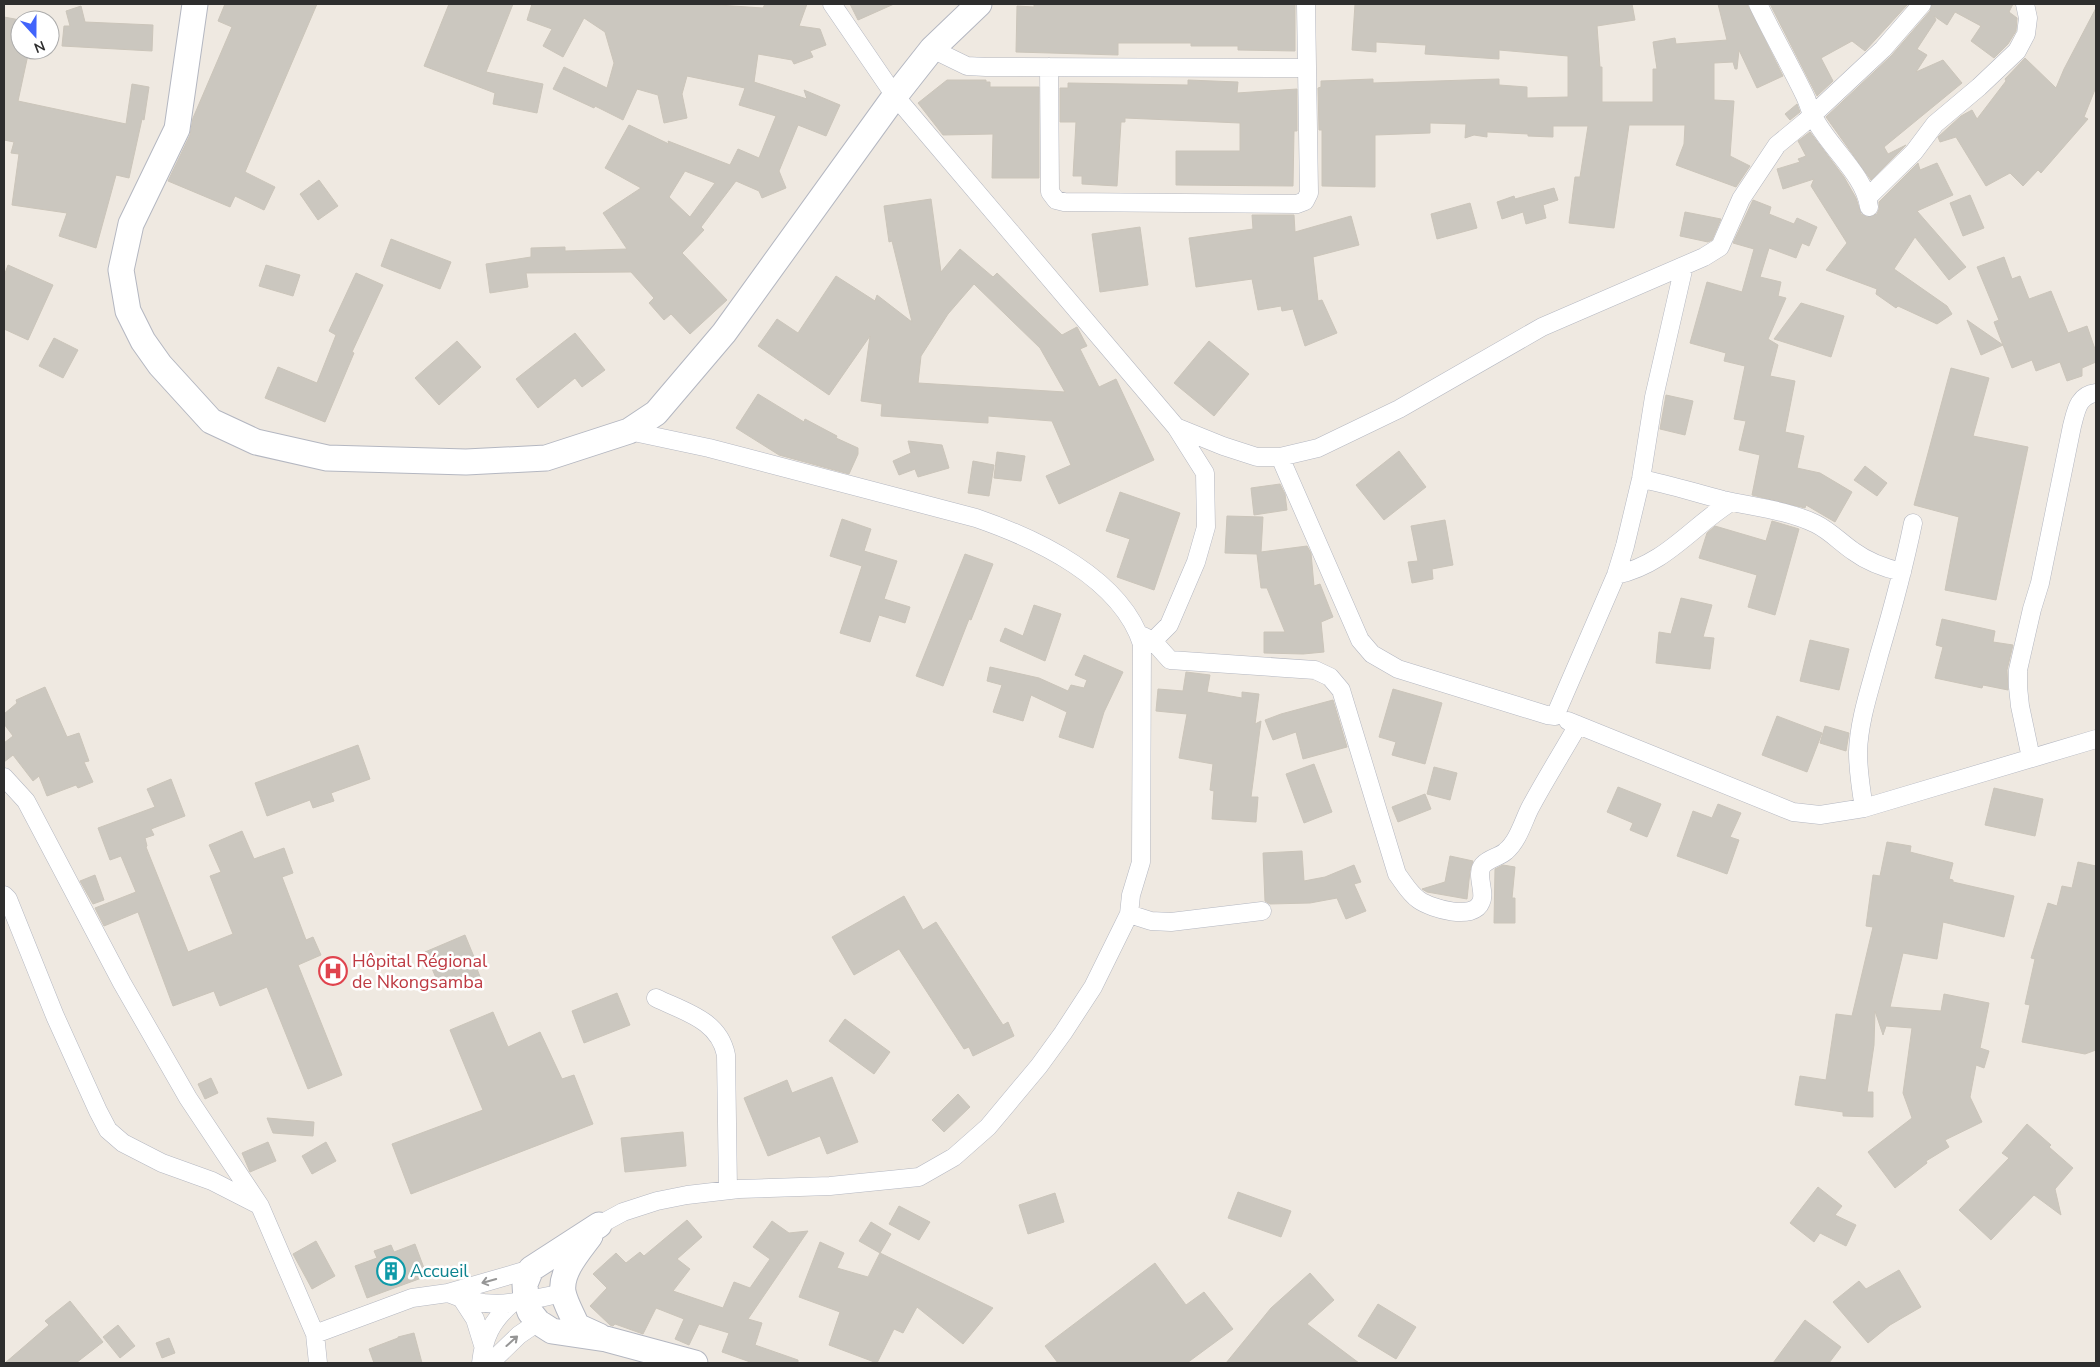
<svg xmlns="http://www.w3.org/2000/svg" width="2100" height="1367" viewBox="0 0 2100 1367" font-family="'Nunito Sans',sans-serif">
<style>
.building{fill:#cbc7bf;stroke:#cbc5ba;fill-rule:evenodd}
.lines{fill:none;stroke-linecap:round;stroke-linejoin:round}
.street-casing{stroke:#b4b7c1;stroke-width:19}
.secondary-casing{stroke:#b4b7c1;stroke-width:27}
.street{stroke:#fff;stroke-width:18}
.secondary{stroke:#fff;stroke-width:25}
.oneway{stroke:#969696}
.labels{text-anchor:middle;stroke-width:5;stroke-linejoin:round;paint-order:stroke}
.health-label{font-size:18px;fill:#be3a42;stroke:#fff;text-anchor:start}
.culture-label{font-size:18px;fill:#0d838f;stroke:#fff;text-anchor:start}
</style>
<rect width="100%" height="100%" fill="#efe9e1"/>
<path class="building" d="M225,4H317L245,172L275,187L264,210L235,196L230,207L168,181L190,135L193,118L232,27L218,21Z
M449,4H513L486,72L543,84L537,113L493,104L495,93L424,66Z
M532,4H703L763,8L765,4H807L799,26L820,29L826,45L810,51L813,57L794,64L792,60L758,54L754,82L807,99L804,90L840,105L826,136L798,125L779,171L786,188L762,198L759,191L736,181L701,227L704,230L682,253L727,300L690,334L671,314L664,320L649,303L654,298L631,272L526,273L528,287L490,293L486,264L531,257V248L565,247V251L627,249L603,213L641,188L605,168L629,125L669,144L668,141L730,165L738,149L759,158L776,116L739,105L745,88L687,76L682,94L687,118L664,123L658,95L637,89L623,120L595,106L594,108L553,89L564,67L607,88L614,63L605,32L584,18L563,57L543,46L552,29L527,20ZM685,171L715,183L690,217L669,197Z
M850,4H894L858,20Z
M1034,4H1295V51L1238,50V46H1191V43H1118V55L1016,52L1017,6L1034,7Z
M1355,4H1632L1635,20L1597,26L1600,67H1602V102H1653V69H1657L1653,42L1675,38L1676,44L1727,40L1718,4H1747L1783,76L1757,88L1739,50L1737,69H1735L1733,62L1714,63V100L1734,101L1730,156L1750,166L1736,187L1676,165L1684,144L1685,125H1629L1614,228L1569,223L1575,177H1580L1588,126H1553V137L1528,136V134L1487,132V137L1474,135L1465,138L1466,124L1430,123V133L1375,135V187L1322,186V130H1319L1318,88L1321,87V81L1373,79V83L1499,79V85L1527,87V98L1568,97V56L1499,50V59L1425,54L1426,45L1376,42V52L1352,50Z
M1770,4H1908L1865,51L1852,41L1821,58L1833,81L1817,96Z
M1932,4H2013L2009,12L2017,18L2016,31L2008,44L1994,58L1971,41L1981,26L1955,12L1947,25L1934,16L1936,20L1917,49L1927,55L1916,72L1943,60L1962,83L1884,147L1888,154L1906,145L1871,180L1826,117L1891,56L1930,11Z
M81,6L85,22L153,25L152,51L62,46L64,26H70L66,11Z
M2096,8V87L2084,117L2088,119L2041,173L2038,170L2023,186L2010,173L1986,186L1956,137L1940,142L1938,137L1961,116L1972,110L1977,119L2006,81L2005,79L2025,58L2056,88L2064,69Z
M4,17L20,20V50H29L18,101L126,124L132,84L149,87L144,120L142,119L129,178L116,175L96,248L59,236L67,213L12,205L19,154L11,153L14,142L4,140Z
M947,80H986V82H990V87H1039V178H992L993,134L943,135L918,103Z
M1188,80L1238,82L1237,93L1297,89V131H1294L1293,186L1176,185V151H1240V123L1125,118V122H1121L1117,186L1082,184V176H1073L1076,122H1060V88H1068V83L1188,85Z
M1797,104L1800,112L1790,120L1785,114Z
M1810,132L1844,177L1856,198L1861,214L1867,217L1877,214L1879,209V202L1918,163L1920,170L1937,163L1953,195L1917,211L1966,267L1949,280L1915,237L1894,269L1947,306L1952,314L1937,324L1898,306L1896,308L1876,294L1877,289L1826,270L1847,243L1811,186L1814,179L1783,189L1777,169L1800,162L1798,159L1806,156L1798,141Z
M319,180L338,206L318,220L300,194Z
M1554,188L1558,200L1543,205L1546,218L1526,224L1523,212L1502,219L1497,202L1514,196L1515,199Z
M1970,195L1984,228L1963,236L1950,203Z
M931,199L941,272L960,249L993,277L997,273L1062,335L1077,327L1087,346L1080,349L1099,387L1116,379L1154,460L1059,504L1046,476L1071,465L1052,421L988,416V423L881,416L882,404L861,401L870,336L829,395L758,346L777,319L798,333L836,276L875,301L877,295L912,322L892,241L889,242L884,206ZM974,284L1040,348L1065,392L918,383L921,356L948,314Z
M1753,200L1771,207L1769,214L1794,224L1797,218L1817,227L1809,246L1802,243L1796,258L1769,248L1760,277L1781,282L1778,296L1786,298L1768,339L1778,345L1770,376L1795,381L1785,432L1804,436L1797,468L1820,473L1852,492L1835,522L1806,505L1805,508L1752,495L1760,455L1739,450L1746,421L1734,419L1745,366L1724,361L1726,353L1690,343L1707,282L1742,292L1754,249L1733,243Z
M1470,203L1477,228L1437,239L1431,214Z
M1685,212L1721,219L1712,240L1708,242L1680,236Z
M1252,215H1294L1295,232L1351,216L1359,245L1313,257L1318,301L1322,300L1337,333L1305,346L1293,309L1282,311L1281,306L1258,310L1252,279L1196,287L1189,238L1253,229Z
M1140,227L1148,285L1100,292L1092,234Z
M391,239L451,262L440,289L381,266Z
M2004,257L2012,279L2020,276L2029,299L2051,291L2068,333L2087,326L2096,352V362L2082,368V376L2067,381L2060,362L2036,371L2032,360L2012,368L1994,322L1999,320L1977,267Z
M8,265L53,285L28,340L4,329V276Z
M266,265L300,275L293,296L259,286Z
M356,273L383,285L352,352L354,353L325,422L265,398L278,367L317,383L336,335L329,331Z
M1801,303L1844,316L1831,357L1774,339Z
M1967,320L2003,345L1981,355Z
M575,333L605,370L582,387L575,378L538,408L516,379Z
M54,338L78,350L63,378L39,366Z
M457,341L481,367L439,405L415,378Z
M1209,341L1249,374L1214,416L1174,383Z
M1951,368L1989,378L1973,436L2028,447L1996,600L1945,590L1959,517L1914,505Z
M758,394L804,422L805,419L837,436L836,438L858,448V454L849,474L779,455L736,428Z
M1666,395L1693,401L1685,435L1660,429Z
M908,441L942,445L949,468L918,477L915,469L899,475L893,461L911,453Z
M1399,451L1426,487L1384,520L1356,485Z
M997,452L1025,456L1021,481L994,478Z
M973,461L994,465L989,496L968,493Z
M1865,466L1887,483L1877,496L1854,480Z
M1280,484L1285,494L1287,510L1254,515L1251,488Z
M1120,492L1180,513L1154,590L1117,577L1130,539L1106,531Z
M1227,516L1263,517L1261,552L1307,546L1311,553L1314,586L1320,584L1333,617L1321,622L1324,652L1303,654L1264,653V632H1285L1267,588H1261L1257,554L1225,553Z
M842,519L871,529L864,551L897,561L884,599L910,607L905,623L879,615L870,642L840,633L862,566L830,556Z
M1445,520L1453,565L1432,569L1433,579L1412,583L1408,562L1418,561L1411,526Z
M1772,521L1799,529L1775,615L1748,607L1757,575L1699,558L1707,533L1715,526L1766,541Z
M965,554L993,564L971,620L969,619L943,686L916,676Z
M1681,598L1712,605L1703,637L1714,638L1710,669L1656,663L1659,632L1671,634Z
M1034,605L1061,614L1045,661L1000,641L1005,628L1023,636Z
M1942,619L1995,631L1993,642L2013,645L2007,670L2008,690L1983,685L1982,688L1935,678L1943,647L1936,645Z
M1810,640L1849,649L1839,690L1800,681Z
M1084,655L1123,672L1104,712L1093,748L1059,737L1067,712L1031,695L1023,721L993,712L1002,685L987,681L990,667L1039,678L1068,691L1071,685L1084,688L1087,680L1075,675Z
M1186,672L1210,675L1207,692L1242,698V692L1259,694L1255,724L1261,721L1251,797H1258L1256,822L1212,819L1214,791L1210,790L1213,764L1179,758L1187,714L1156,711L1158,689L1183,691Z
M45,687L67,737L79,733L89,761L84,762L93,782L78,788L76,785L47,796L39,776L33,781L13,755L4,762V743L13,736L4,724V714L17,703L16,700Z
M1393,689L1442,703L1425,764L1392,755L1396,742L1379,737Z
M1333,700L1347,747L1303,759L1296,732L1273,740L1265,720L1281,714Z
M1777,716L1822,733L1807,772L1762,755Z
M1825,726L1849,733L1846,751L1820,743Z
M358,745L370,779L331,793L334,801L313,808L310,800L267,816L255,783Z
M1314,764L1332,812L1304,823L1286,774Z
M1434,767L1457,773L1450,800L1427,794Z
M171,779L185,816L151,829L154,835L145,838L147,846L146,847L188,952L233,934L210,876L221,872L209,845L242,831L254,859L284,848L293,873L282,877L306,940L313,937L321,955L298,965L342,1075L308,1089L267,987L220,1006L214,991L173,1006L138,912L104,926L95,908L136,892L121,856L110,860L98,828L155,807L147,789Z
M1618,787L1661,804L1647,837L1630,830L1633,823L1607,812Z
M1994,788L2043,799L2035,836L1985,825Z
M1425,794L1431,809L1398,822L1392,807Z
M1718,804L1741,813L1730,837L1739,840L1727,874L1677,856L1693,811L1712,818Z
M1887,842L1911,846L1910,852L1953,863L1949,879L1953,880V882L2014,896L2004,937L1943,922L1937,959L1903,953L1890,1007L1941,1011L1944,994L1989,1003L1980,1048L1989,1051L1984,1068L1976,1065L1970,1097L1982,1122L1945,1140L1949,1147L1926,1161L1927,1163L1895,1188L1868,1152L1912,1118L1903,1093L1912,1028L1886,1026L1883,1035L1875,1011L1874,1045L1867,1092H1873V1117L1843,1116V1112L1795,1105L1800,1076L1826,1080L1836,1014L1852,1016L1873,927L1866,926L1873,875L1880,876Z
M1302,851L1304,881L1325,877L1354,865L1361,882L1354,884L1366,911L1346,919L1337,898L1310,903L1270,904L1265,901L1263,853Z
M1450,856L1473,861L1470,871L1467,899L1427,892L1422,889L1445,882Z
M2078,862L2096,866V1050L2085,1054L2022,1042L2030,1005L2025,1004L2035,959L2031,958L2048,903L2057,906L2062,886L2072,888Z
M1503,865L1515,867L1512,898H1515V923H1494L1495,869Z
M95,875L104,900L93,904L80,881Z
M904,896L923,930L936,922L1003,1025L1008,1022L1014,1036L973,1056L969,1047L964,1049L899,949L854,975L832,937Z
M465,935L479,969H477L481,979L459,988L455,979L439,985L425,952Z
M617,993L630,1025L584,1043L572,1011Z
M493,1012L508,1047L540,1032L562,1079L574,1075L593,1124L411,1194L392,1144L483,1110L450,1030Z
M845,1019L890,1052L874,1074L829,1041Z
M832,1077L858,1142L827,1154L820,1136L768,1156L744,1098L787,1080L792,1093Z
M211,1078L218,1093L205,1099L198,1084Z
M958,1094L970,1107L944,1132L932,1120Z
M267,1118L314,1122L313,1136L273,1133Z
M2027,1124L2051,1145L2049,1147L2073,1168L2055,1189L2061,1215L2034,1195L1991,1240L1959,1210L2009,1158L2002,1153Z
M683,1132L686,1166L625,1172L621,1138Z
M268,1142L276,1161L250,1172L242,1153Z
M326,1142L336,1161L312,1174L302,1156Z
M1818,1187L1842,1206L1835,1215L1856,1225L1846,1246L1820,1233L1814,1242L1790,1223Z
M1238,1192L1291,1211L1281,1237L1228,1218Z
M1055,1193L1064,1222L1028,1234L1019,1205Z
M899,1206L930,1222L919,1240L889,1224Z
M687,1220L702,1237L677,1259L690,1269L673,1291L723,1308L734,1282L750,1288L770,1259L753,1247L772,1221L789,1233L808,1231L748,1319L762,1323L755,1345L798,1360V1363H753L722,1352L729,1333L699,1324L689,1345L675,1339L684,1319L656,1308L643,1334L615,1324L613,1326L610,1325L590,1306L607,1288L593,1274L616,1253L626,1263L640,1252L644,1256Z
M871,1222L891,1234L880,1253L859,1241Z
M316,1241L335,1276L312,1289L293,1254Z
M820,1242L844,1253L837,1268L868,1277L880,1253L993,1308L963,1344L917,1307L903,1333L894,1329L877,1363L829,1345L840,1312L799,1297Z
M415,1244L427,1276L367,1298L355,1266L377,1258L374,1251L391,1245L394,1252Z
M1155,1263L1186,1305L1204,1292L1233,1329L1187,1363H1058L1045,1346Z
M1899,1270L1921,1307L1890,1325L1868,1343L1833,1302L1859,1281L1866,1289Z
M1310,1273L1334,1300L1307,1324L1359,1363H1226L1271,1308Z
M70,1301L103,1342L76,1363H5L49,1325L45,1321Z
M1378,1304L1416,1327L1396,1359L1358,1336Z
M1805,1320L1841,1347L1829,1363H1773Z
M118,1325L135,1346L120,1358L103,1337Z
M414,1333L422,1363H374L369,1349L398,1338V1337Z
M169,1338L175,1353L162,1358L156,1343Z"/>
<g class="lines">
<defs>
<path id="street" d="M832,4L895,96L1176,427L1223,446L1257,457H1280L1318,448L1399,409L1542,327L1704,257L1720,247L1741,199L1777,145L1805,122L1883,49L1922,4
M1758,4C1773,35 1790,65 1805,96C1808,102 1809,108 1812,114C1826,145 1865,174 1869,207
M932,49L967,66L986,67L1307,68
M1049,67L1050,192L1056,200L1064,202L1297,204L1305,201L1309,193L1306,4
M1868,197L1914,152L1935,124L1979,87L2017,51L2026,34L2028,18L2025,4
M1280,457L1360,640L1372,654L1398,669L1547,715L1555,716L1616,575L1625,546L1641,479L1654,397L1684,266
M1641,479C1669,484 1695,493 1723,500C1754,507 1787,510 1816,524C1830,531 1840,542 1853,551C1868,562 1884,568 1902,572
M1616,575C1666,564 1691,527 1731,502
M1143,636L1153,641L1169,625L1196,562L1206,527L1205,473L1176,427
M1153,641L1170,660L1315,670L1330,677L1341,690L1397,874C1404,883 1409,893 1419,900C1432,909 1474,921 1481,902C1486,892 1475,874 1483,865C1489,858 1500,857 1506,851C1518,841 1523,822 1530,808C1545,780 1562,753 1578,725
M1568,721L1793,812L1820,815L1864,808L2096,739
M2031,758L2020,706L2018,687V670L2032,609L2040,583L2072,426C2076,411 2078,395 2096,393
M4,777L26,801L122,983L188,1098L260,1206L315,1334L318,1363
M1864,808C1861,790 1858,771 1858,752C1859,719 1871,686 1879,655C1892,611 1904,567 1913,523
M4,895L8,899L55,1016L98,1111L108,1130L123,1143L162,1163L212,1181L257,1204
M1129,914L1151,921L1171,922L1262,911
M656,998C685,1012 719,1020 726,1055L728,1190L739,1189
M599,1225L623,1212L657,1201L687,1195L739,1189L830,1186L919,1177L954,1157L988,1127L1039,1066L1063,1033L1093,987L1129,914L1131,895L1141,862L1142,644C1121,578 1037,539 976,518L709,448L629,431
M448,1293C492,1312 518,1302 563,1293
M462,1299L475,1319L483,1345
M315,1334L412,1298L448,1293L531,1269
M481,1363C484,1337 491,1322 511,1304
M490,1363L519,1335L538,1322"/>
<path id="secondary" d="M195,4L177,129L131,224L121,270L128,311L143,341L160,365L211,421L256,442L327,458L466,462L546,458L629,431L656,413L724,333L895,96L932,49L979,4
M599,1225L531,1269L525,1284L526,1301L530,1312L538,1322L552,1331L606,1339L695,1363
M590,1236C579,1251 560,1272 563,1292C565,1303 573,1316 577,1326L599,1336"/>
</defs>
<use href="#street" class="street-casing"/>
<use href="#secondary" class="secondary-casing"/>
<use href="#street" class="street"/>
<use href="#secondary" class="secondary"/>
</g>
<defs><path id="oneway-shaft" d="M-6 0H5M1.5-3L5.5 0L1.5 3" fill="none" stroke-width="1.6" stroke-linecap="round" stroke-linejoin="round" transform="scale(1.25)"/></defs>
<g class="oneway">
<use href="#oneway-shaft" transform="translate(489 1281) rotate(164)"/>
<use href="#oneway-shaft" transform="translate(512 1341) rotate(-42)"/>
</g>
<defs>
<symbol id="hospital-ring" viewBox="-11 -11 22 22"><circle r="9.5" fill="#fff" stroke="#e0444e" stroke-width="1.5"/><path d="M-5-5h3v3.5h4V-5h3V5h-3V1.5h-4V5h-3Z" fill="#e0444e"/></symbol>
<symbol id="building-ring" viewBox="-11 -11 22 22"><circle r="9.5" fill="#fff" stroke="#0f9aa8" stroke-width="1.5"/><path d="M-4-6H4V6H1V3H-1V6H-4ZM-2.5-4.3h1.7v1.8h-1.7ZM.8-4.3h1.7v1.8H.8ZM-2.5-1h1.7V.8h-1.7ZM.8-1h1.7V.8H.8Z" fill="#0f9aa8"/></symbol>
</defs>
<g fill-rule="evenodd">
<use href="#hospital-ring" x="317" y="955" width="32" height="32"/>
<use href="#building-ring" x="375" y="1255" width="32" height="32"/>
</g>
<g class="labels">
<g class="health-label">
<text x="352" y="967">Hôpital Régional<tspan x="352" dy="21">de Nkongsamba</tspan></text>
</g>
<g class="culture-label">
<text x="410" y="1277">Accueil</text>
</g>
</g>
<rect width="2100" height="1367" fill="none" stroke="#2e2e2e" stroke-width="10"/>
<g transform="translate(35 35) rotate(159)"><circle r="24" fill="#ffffff" stroke="#ababab"/>
<path d="M0-4L9 19L0 12L-9 19Z" fill="#4264fb"/>
<text y="-8" font-size="14" font-weight="bold" text-anchor="middle" fill="#2e2e2e">N</text>
</g>
</svg>
